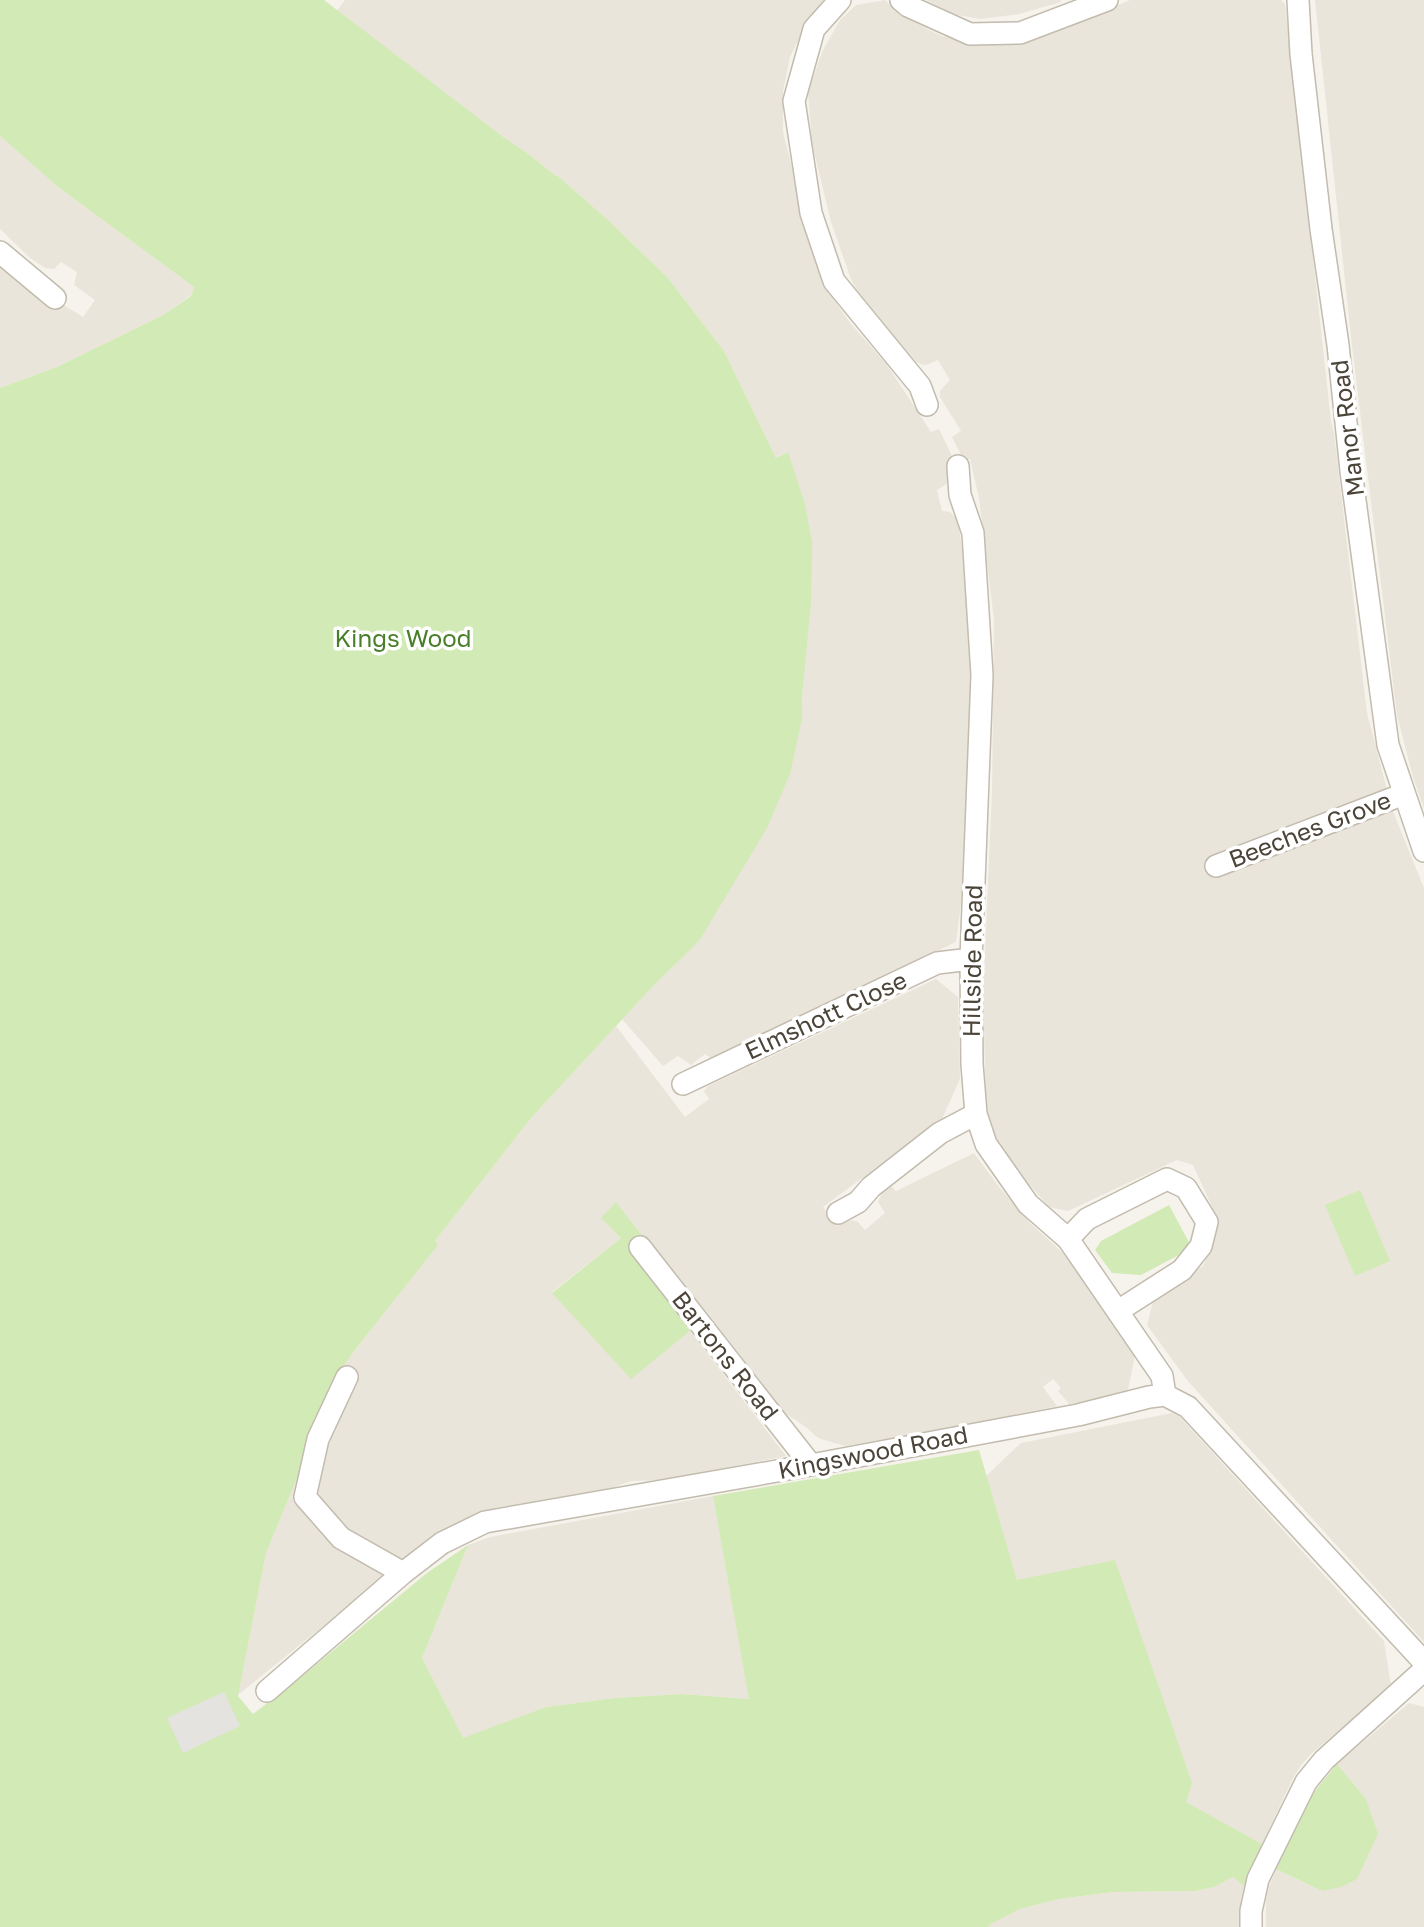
<svg xmlns="http://www.w3.org/2000/svg" width="1424" height="1927" viewBox="0 0 1424 1927" font-family="'Golos Text',sans-serif">
<style>
.residential{fill:#eae5da}
.green{fill:#d2eab5}
.parking{fill:#e5e3e0}
.lines{fill:none;stroke-linecap:round;stroke-linejoin:round}
.minor-casing{stroke:#c2bbae;stroke-width:24}
.minor{stroke:#fff;stroke-width:21}
.labels{text-anchor:middle;stroke-width:7;stroke-linejoin:round;paint-order:stroke}
.street-label{font-size:24px;fill:#4b4439;stroke:#fff}
.park-label{font-size:24px;fill:#4a7f2a;stroke:#fff}
</style>
<rect width="100%" height="100%" fill="#f6f3ec"/>
<path class="residential" d="M345,0H825L804,29L790,57L783,91V132L811,243L833,299L851,324L887,365L931,432L939,429L954,460L948,463L951,474L950,480L945,485L937,490L942,511L950,512L958,520L967,587L971,681L965,873L956,942L712,1059L705,1054L691,1065L678,1056L663,1066L622,1019L654,985L802,718L805,504L787,452L776,458L724,351L667,277L608,220L558,176H556L526,152L506,139L337,11Z
M885,0L902,15L931,31L942,36L973,42L1107,10L1130,0H1281L1285,4L1331,421L1334,433L1367,713L1392,809L1424,888V1642L1187,1380L1147,1325L1155,1294L1203,1266L1210,1252L1216,1231L1213,1209L1193,1165L1177,1160L1068,1211L1049,1207L1021,1175L992,1130L986,1102L983,996L992,791L994,620L979,498L970,459H963L952,437L961,431L940,397V391L950,380L938,360L929,364L924,365L916,362L860,297L851,279L831,222L812,143L808,93L822,52L840,20L856,5Z
M926,0H1061V2L1019,14L980,19L952,14Z
M1315,0H1424V809L1413,777L1397,715L1352,346Z
M0,136L58,187L194,287L191,295L163,315L57,367L0,388V262L26,282L83,317L95,300L74,285L77,272L61,262L54,269L45,268L30,258L0,229Z
M936,979L958,997L960,1079L942,1119L823,1207L837,1226L852,1220L858,1222L865,1230L885,1213L878,1202L881,1195L891,1186L896,1191L974,1153L999,1187L1032,1225L1072,1261L1135,1356L1127,1394L1069,1404L1058,1391L1061,1388L1053,1379L1043,1387L1057,1406L981,1422L845,1446L818,1438L807,1428L775,1406L616,1202L621,1238L552,1292L631,1378L690,1331L786,1456L663,1480L631,1481L611,1488L495,1508L471,1517L434,1535L432,1538L238,1695L266,1553L344,1365L358,1346L437,1246L435,1241L531,1118L616,1026L685,1117L709,1099L704,1091L708,1086Z
M1172,1413L1179,1416L1384,1641L1391,1686L1313,1752L1301,1765L1292,1780L1262,1844L1185,1802L1017,1580L986,1476L1021,1443Z
M713,1496L750,1699L682,1694L615,1698L546,1707L463,1739L422,1658L468,1545L490,1537Z
M1409,1703L1424,1707V1927H1266V1900L1269,1887L1276,1869L1322,1891L1366,1799L1337,1764Z
M1233,1877L1244,1886L1241,1899V1927H988L990,1924L1020,1909L1059,1899L1113,1892L1195,1891L1214,1887Z"/>
<path class="green" d="M0,0H324L506,139L526,152L556,176H558L608,220L667,277L724,351L776,458L788,452L805,504L812,543L811,602L802,696V718L790,774L767,828L699,941L654,985L531,1118L435,1241L438,1245L358,1346L344,1365L266,1553L238,1696L253,1714L301,1677L427,1573L468,1545L422,1658L463,1738L546,1707L615,1698L682,1694L749,1699L713,1496L979,1450L1017,1580L1115,1560L1192,1783L1186,1802L1262,1844L1244,1886L1233,1877L1214,1887L1195,1891L1113,1892L1059,1899L1020,1909L991,1924L988,1927H0V388L57,367L163,315L191,296L194,287L58,187L0,136Z
M1360,1190L1390,1261L1355,1276L1325,1205Z
M616,1202L677,1280L664,1296L690,1331L631,1379L552,1293L621,1238L601,1218Z
M1169,1205L1192,1248L1141,1275L1112,1273L1095,1250L1101,1241Z
M1337,1764L1366,1799L1378,1834L1357,1879L1341,1887L1322,1891L1276,1869L1311,1796Z"/>
<path class="parking" d="M224,1692L240,1726L183,1753L167,1718Z"/>
<g class="lines">
<defs>
<path id="minor" d="M840,0L814,29L794,101L811,213L834,281L920,386L927,405
M901,0L908,6L970,34L1020,33L1107,0
M1298,0L1301,54L1321,229L1338,345L1351,471L1388,745L1424,851
M0,252L55,298
M958,466L960,495L973,533L982,675L971,959L972,1064L976,1114L986,1144L1028,1204L1068,1239L1162,1376L1165,1395
M1216,866L1404,794
M683,1084L937,963L971,959
M838,1213L858,1202L871,1187L940,1133L976,1114
M1068,1239L1087,1219L1167,1179L1186,1188L1207,1222L1201,1246L1182,1270L1118,1311
M640,1247L811,1465
M347,1377L318,1439L305,1497L341,1538L403,1573
M267,1691L403,1573L442,1543L485,1522L811,1465L1078,1415L1149,1397L1165,1395L1188,1407L1424,1662
M1251,1927V1911L1258,1879L1306,1782L1324,1760L1424,1670"/>
</defs>
<use href="#minor" class="minor-casing"/>
<use href="#minor" class="minor"/>
</g>
<g class="labels">
<g class="street-label">
<text transform="translate(1348 428) rotate(-97)" y="8">Manor Road</text>
<text transform="translate(1310 830) rotate(-21)" y="8">Beeches Grove</text>
<text transform="translate(973 961) rotate(-89)" y="8">Hillside Road</text>
<text transform="translate(826 1016) rotate(-25)" y="8">Elmshott Close</text>
<text transform="translate(725 1356) rotate(52)" y="8">Bartons Road</text>
<text transform="translate(873 1453) rotate(-11)" y="8">Kingswood Road</text>
</g>
<g class="park-label">
<text x="403" y="647">Kings Wood</text>
</g>
</g>
</svg>
